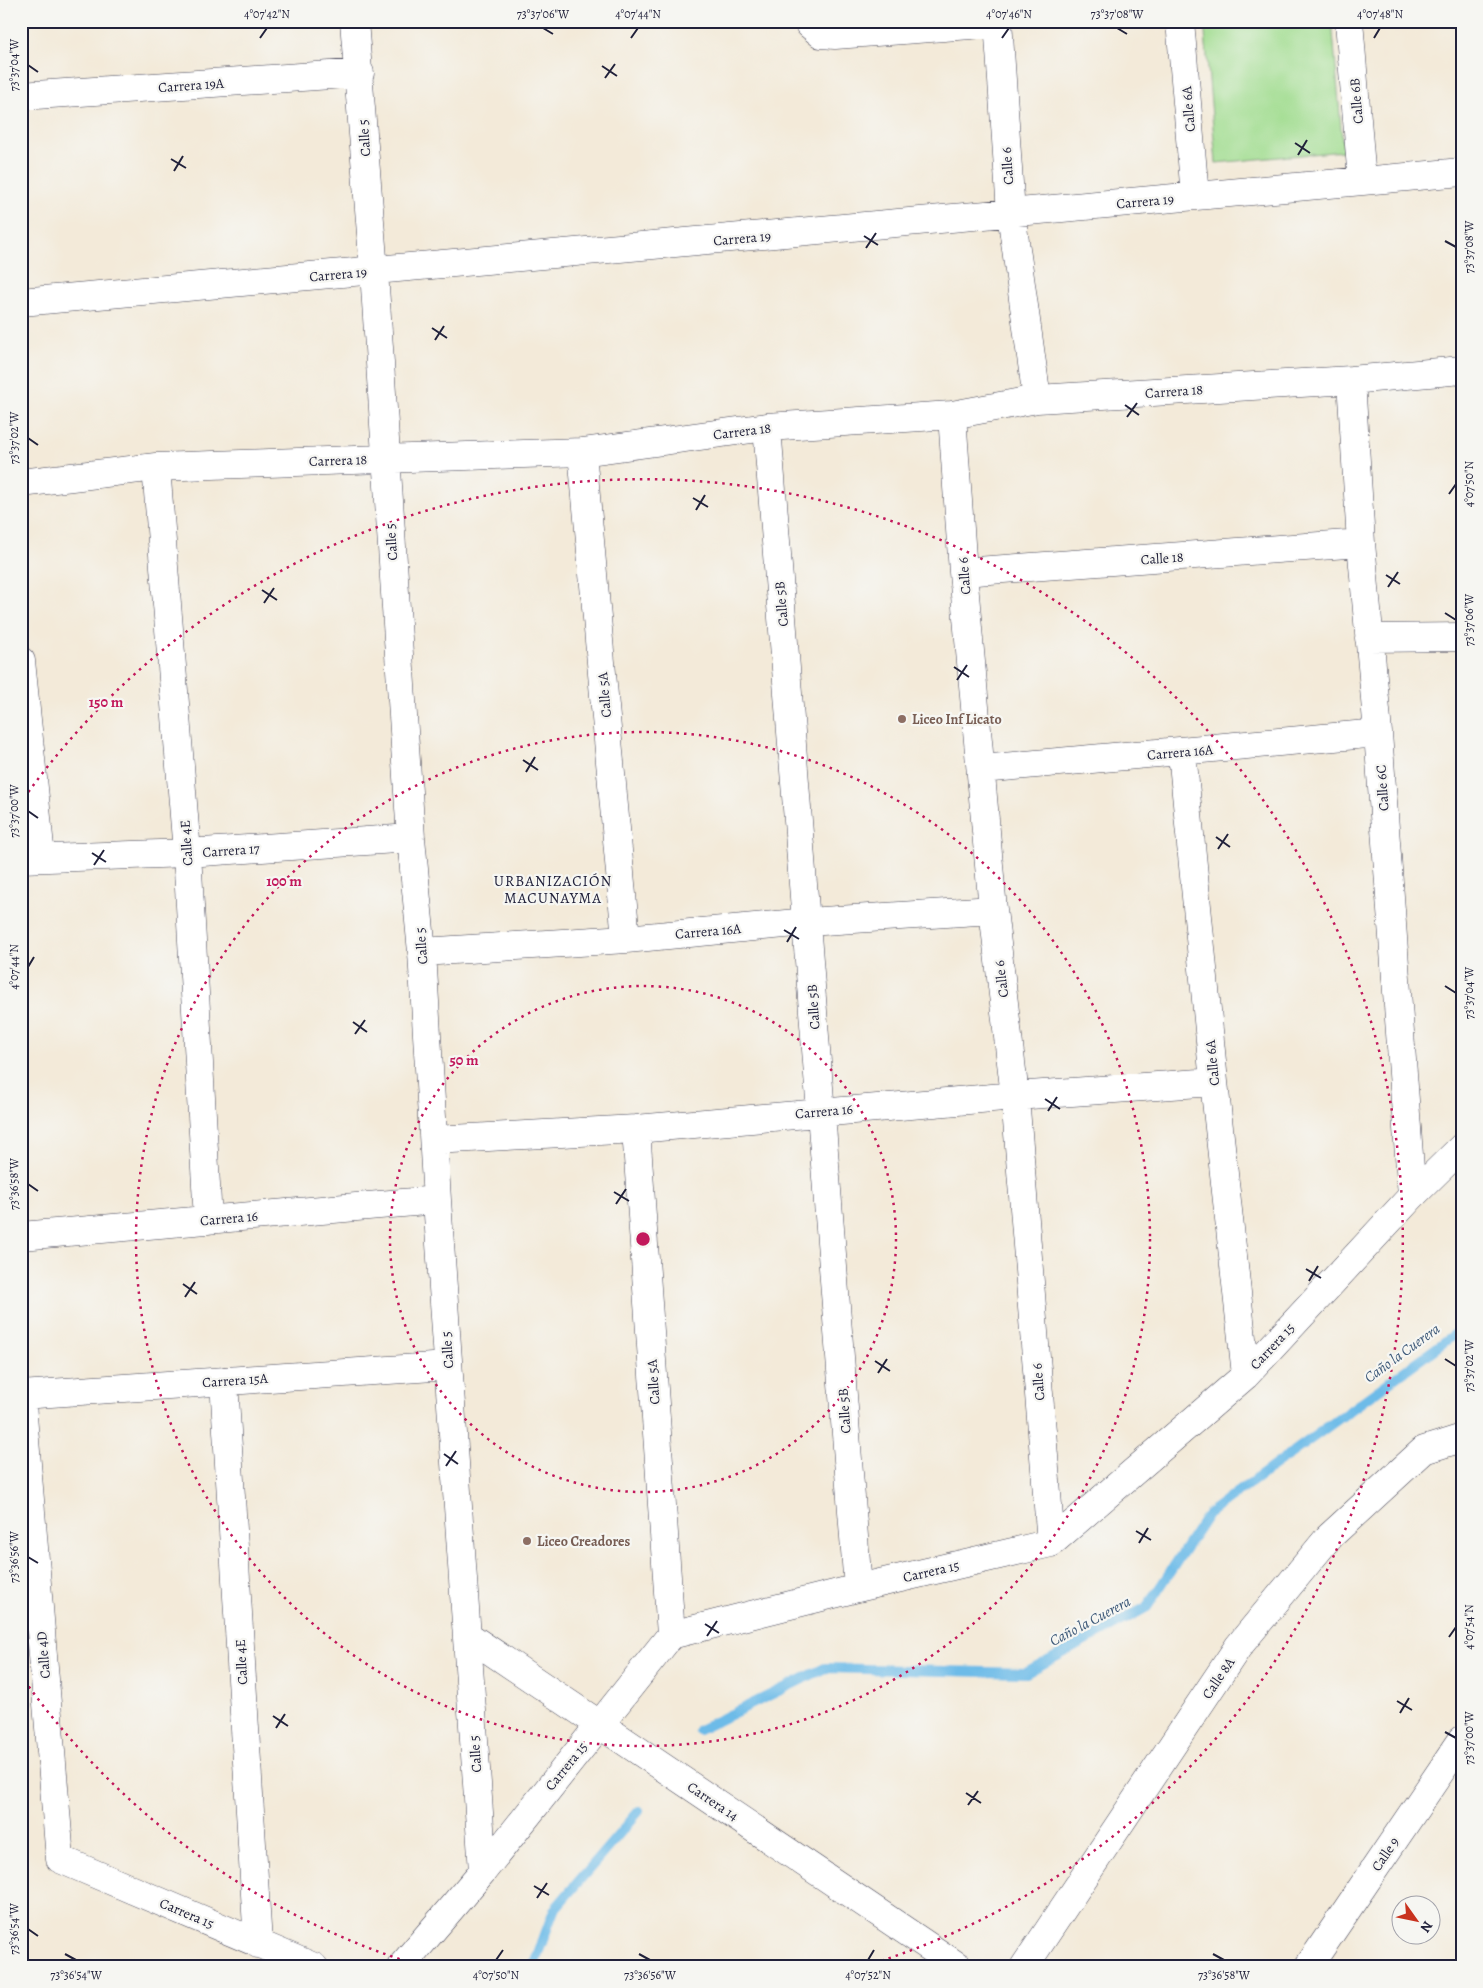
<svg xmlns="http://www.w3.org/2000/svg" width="1483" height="1988" viewBox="0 0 1483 1988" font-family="Alegreya,serif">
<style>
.green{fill:#a2dd91;stroke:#628066}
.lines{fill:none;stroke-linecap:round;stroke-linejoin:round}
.stream{stroke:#6dbbe8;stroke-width:10}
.minor-casing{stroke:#414053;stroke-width:29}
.minor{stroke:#fff;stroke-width:28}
.ticks{fill:none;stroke:#22223b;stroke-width:2}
.ring{fill:none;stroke:#c2185b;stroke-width:2.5;stroke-dasharray:2.5 5}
.education-dot{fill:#8d6e63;stroke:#f6f6f2;stroke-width:2}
.labels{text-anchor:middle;stroke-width:4.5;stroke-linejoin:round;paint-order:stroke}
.street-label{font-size:14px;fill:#22223b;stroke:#f6f6f2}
.education-label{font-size:14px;font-weight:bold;fill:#785e54;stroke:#f6f6f2;text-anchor:start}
.neighbourhood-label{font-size:15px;letter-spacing:1px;fill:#22223b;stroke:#f6f6f2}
.water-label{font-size:15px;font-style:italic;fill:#3c5878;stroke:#f6f6f2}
.centre{fill:#c2185b;stroke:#f6f6f2;stroke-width:2.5}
.ring-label{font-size:15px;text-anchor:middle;font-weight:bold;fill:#c2185b;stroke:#f6f6f2;stroke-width:4.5;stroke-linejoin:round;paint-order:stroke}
.neatline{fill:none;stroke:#22223b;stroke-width:2}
.ticks-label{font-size:12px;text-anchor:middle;fill:#22223b}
</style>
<rect width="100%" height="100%" fill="#f6f6f2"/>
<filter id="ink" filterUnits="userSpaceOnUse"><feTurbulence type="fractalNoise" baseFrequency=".02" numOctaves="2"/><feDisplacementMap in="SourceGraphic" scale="10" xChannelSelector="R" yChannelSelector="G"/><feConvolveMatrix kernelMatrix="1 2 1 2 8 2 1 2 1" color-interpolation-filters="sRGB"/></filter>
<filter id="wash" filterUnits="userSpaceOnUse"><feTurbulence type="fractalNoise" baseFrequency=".0096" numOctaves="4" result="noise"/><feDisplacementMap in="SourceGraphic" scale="20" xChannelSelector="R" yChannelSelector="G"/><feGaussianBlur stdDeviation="1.12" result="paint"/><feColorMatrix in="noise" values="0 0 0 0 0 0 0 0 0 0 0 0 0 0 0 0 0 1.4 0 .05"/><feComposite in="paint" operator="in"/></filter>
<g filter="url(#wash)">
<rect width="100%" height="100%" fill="#f3ead9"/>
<path class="green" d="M1204,21H1332L1343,151L1216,163Z"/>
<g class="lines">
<path class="stream" d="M699,1730L825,1668L1026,1673L1147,1607L1208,1514L1462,1329
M533,1967L554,1910L639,1811"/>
</g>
</g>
<g filter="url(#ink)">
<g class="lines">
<defs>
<path id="minor" d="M354,21L374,271L411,838L422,952L437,1200L483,1871
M809,21V24L821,34L835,35L998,23
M998,21L1011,213L1037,399
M1180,21L1195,196
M1349,21L1362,181
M21,96L360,73
M21,302L1462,172
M1351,380L1361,543L1378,733L1412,1196
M952,415L963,572L993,910L1015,1096L1051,1543
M767,427C799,814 827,1201 858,1588
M582,452L626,939
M156,467L187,853L208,1220
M21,483L156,467L582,452L767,427L952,415L1037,399L1351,380L1462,370
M963,572L1361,543
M1369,638L1462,637
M21,661L41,857
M1182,752L1214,1082L1246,1375
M981,769L1378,733
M21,859L187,853L411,838
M422,952L626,939L807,922L993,910
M636,1129L671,1635
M434,1140L636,1129L1015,1096L1214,1082
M21,1236L437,1200
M224,1381L258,1944
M21,1392L60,1859L314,1967
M21,1395L448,1366
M467,1635L959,1967
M401,1967L483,1871L671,1635L858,1588L1051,1543L1246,1375L1412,1196L1462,1147
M1024,1967L1238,1647L1328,1538L1424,1450L1462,1438
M1308,1967L1462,1740"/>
</defs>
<use href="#minor" class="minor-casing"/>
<use href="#minor" class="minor"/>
</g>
</g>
<path class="ticks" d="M543,28L553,34M1117,28L1127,34M260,38L267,28M631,38L638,28M1002,38L1009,28M1374,38L1380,28M28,65L38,72M602,66L617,76M605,78L615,64M1295,143L1310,153M1298,155L1307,140M171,159L186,168M174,171L183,156M864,236L878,245M1445,241L1456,247M866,248L876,233M432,328L447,338M435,340L444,326M1125,405L1139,415M1127,417L1137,403M28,438L38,445M1449,494L1456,484M693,498L708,507M696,510L705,495M1386,575L1400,584M1388,587L1398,572M262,590L277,600M264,603L274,588M1445,613L1456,620M954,667L969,677M957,680L967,665M523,760L538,770M526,772L535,757M28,811L38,818M1216,837L1230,847M1218,849L1228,834M92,853L106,862M94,865L104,850M784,930L799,939M787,942L796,927M28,967L34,957M1445,986L1456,993M353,1022L367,1032M355,1034L365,1020M1045,1099L1060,1109M1048,1111L1057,1097M28,1184L38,1191M614,1192L629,1201M616,1204L626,1189M1306,1269L1321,1278M1309,1281L1318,1266M183,1284L197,1294M185,1297L195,1282M1445,1359L1456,1366M875,1361L890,1371M878,1373L887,1359M444,1454L458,1464M446,1466L456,1451M1136,1531L1151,1540M1139,1543L1148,1528M28,1557L38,1563M705,1624L719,1633M707,1636L717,1621M1449,1637L1456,1627M1397,1701L1412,1710M1400,1713L1409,1698M273,1716L288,1726M276,1728L285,1714M1445,1732L1456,1738M966,1793L981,1803M968,1805L978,1791M534,1886L549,1895M537,1898L547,1883M28,1929L38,1936M65,1954L76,1960M639,1954L650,1960M1213,1954L1224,1960M496,1960L503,1950M868,1960L874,1950"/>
<g class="ring">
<circle cx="643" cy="1239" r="253"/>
<circle cx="643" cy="1239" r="507"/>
<path d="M421 1966A760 760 0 0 1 24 1680M24 798A760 760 0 1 1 865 1966"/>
</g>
<g class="education-dot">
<circle cx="902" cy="719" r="5"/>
<circle cx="527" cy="1541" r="5"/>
</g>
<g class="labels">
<g class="street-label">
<text transform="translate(191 85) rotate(-4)" y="5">Carrera 19A</text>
<text transform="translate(1356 101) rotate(-95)" y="5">Calle 6B</text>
<text transform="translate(1188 109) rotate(-95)" y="5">Calle 6A</text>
<text transform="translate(364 138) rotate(-94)" y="5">Calle 5</text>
<text transform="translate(1007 166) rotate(-94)" y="5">Calle 6</text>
<text transform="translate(1145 201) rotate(-5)" y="5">Carrera 19</text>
<text transform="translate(742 238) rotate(-5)" y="5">Carrera 19</text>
<text transform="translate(338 274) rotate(-5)" y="5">Carrera 19</text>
<text transform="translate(1174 391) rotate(-4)" y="5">Carrera 18</text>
<text transform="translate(742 431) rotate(-7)" y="5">Carrera 18</text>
<text transform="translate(338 460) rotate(-2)" y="5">Carrera 18</text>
<text transform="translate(391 542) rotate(-94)" y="5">Calle 5</text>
<text transform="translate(1162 558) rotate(-4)" y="5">Calle 18</text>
<text transform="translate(964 576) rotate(-95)" y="5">Calle 6</text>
<text transform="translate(781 604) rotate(-95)" y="5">Calle 5B</text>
<text transform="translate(604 695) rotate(-95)" y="5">Calle 5A</text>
<text transform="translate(1180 752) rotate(-5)" y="5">Carrera 16A</text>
<text transform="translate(1382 788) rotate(-94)" y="5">Calle 6C</text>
<text transform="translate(186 843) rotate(-94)" y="5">Calle 4E</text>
<text transform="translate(231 850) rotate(-4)" y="5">Carrera 17</text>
<text transform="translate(708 931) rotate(-5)" y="5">Carrera 16A</text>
<text transform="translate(421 946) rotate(-95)" y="5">Calle 5</text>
<text transform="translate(1001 979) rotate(-97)" y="5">Calle 6</text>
<text transform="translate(813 1007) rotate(-94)" y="5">Calle 5B</text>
<text transform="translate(1212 1063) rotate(-96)" y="5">Calle 6A</text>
<text transform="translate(824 1111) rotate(-5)" y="5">Carrera 16</text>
<text transform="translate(229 1218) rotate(-5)" y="5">Carrera 16</text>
<text transform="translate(1272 1346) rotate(-47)" y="5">Carrera 15</text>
<text transform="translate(447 1350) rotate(-94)" y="5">Calle 5</text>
<text transform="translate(235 1380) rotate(-4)" y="5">Carrera 15A</text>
<text transform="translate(653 1382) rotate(-94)" y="5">Calle 5A</text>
<text transform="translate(1038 1382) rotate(-95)" y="5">Calle 6</text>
<text transform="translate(844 1411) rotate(-94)" y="5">Calle 5B</text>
<text transform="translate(931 1571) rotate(-13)" y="5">Carrera 15</text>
<text transform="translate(43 1655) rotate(-95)" y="5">Calle 4D</text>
<text transform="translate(241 1662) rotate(-93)" y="5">Calle 4E</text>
<text transform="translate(1218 1678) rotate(-56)" y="5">Calle 8A</text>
<text transform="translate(475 1754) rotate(-94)" y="5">Calle 5</text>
<text transform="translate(566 1766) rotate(-51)" y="5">Carrera 15</text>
<text transform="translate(713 1801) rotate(34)" y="5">Carrera 14</text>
<text transform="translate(1385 1854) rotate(-56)" y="5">Calle 9</text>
<text transform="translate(187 1913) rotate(23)" y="5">Carrera 15</text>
</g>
<g class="education-label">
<text x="912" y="724">Liceo Inf Licato</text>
<text x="537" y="1546">Liceo Creadores</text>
</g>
<g class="neighbourhood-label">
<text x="553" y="886">URBANIZACIÓN<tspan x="553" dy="17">MACUNAYMA</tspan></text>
</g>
<g class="water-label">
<text transform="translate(1402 1353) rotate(-36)" y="5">Caño la Cuerera</text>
<text transform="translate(1090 1621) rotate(-28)" y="5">Caño la Cuerera</text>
</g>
</g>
<circle cx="643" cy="1239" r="8" class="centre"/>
<g class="ring-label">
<text x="106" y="707">150 m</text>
<text x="284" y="886">100 m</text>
<text x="464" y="1065">50 m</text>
</g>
<rect width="1483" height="1988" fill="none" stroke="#f6f6f2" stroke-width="55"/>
<g transform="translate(1416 1920) rotate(123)"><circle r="24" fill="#f6f6f2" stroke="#a1a1a9"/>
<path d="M0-4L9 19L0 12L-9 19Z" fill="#c8321e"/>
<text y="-8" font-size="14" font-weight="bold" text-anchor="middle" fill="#22223b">N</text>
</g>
<rect x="28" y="28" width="1428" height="1932" class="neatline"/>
<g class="ticks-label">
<text x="267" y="18">4°07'42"N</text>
<text x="543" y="18">73°37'06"W</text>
<text x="638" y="18">4°07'44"N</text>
<text x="1009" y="18">4°07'46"N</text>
<text x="1117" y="18">73°37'08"W</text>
<text x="1380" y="18">4°07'48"N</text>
<text transform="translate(14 65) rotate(-90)" y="4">73°37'04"W</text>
<text transform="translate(1469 247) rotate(-90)" y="4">73°37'08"W</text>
<text transform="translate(14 438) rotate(-90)" y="4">73°37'02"W</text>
<text transform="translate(1469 484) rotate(-90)" y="4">4°07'50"N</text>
<text transform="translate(1469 620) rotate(-90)" y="4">73°37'06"W</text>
<text transform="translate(14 811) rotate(-90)" y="4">73°37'00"W</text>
<text transform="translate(14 967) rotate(-90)" y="4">4°07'44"N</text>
<text transform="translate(1469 993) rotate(-90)" y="4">73°37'04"W</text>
<text transform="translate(14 1184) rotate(-90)" y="4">73°36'58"W</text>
<text transform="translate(1469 1366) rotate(-90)" y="4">73°37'02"W</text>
<text transform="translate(14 1557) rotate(-90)" y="4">73°36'56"W</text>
<text transform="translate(1469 1627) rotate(-90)" y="4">4°07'54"N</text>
<text transform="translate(1469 1738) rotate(-90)" y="4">73°37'00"W</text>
<text transform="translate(14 1929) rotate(-90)" y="4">73°36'54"W</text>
<text x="76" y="1979">73°36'54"W</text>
<text x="496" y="1979">4°07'50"N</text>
<text x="650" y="1979">73°36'56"W</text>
<text x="868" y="1979">4°07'52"N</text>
<text x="1224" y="1979">73°36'58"W</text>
</g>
</svg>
